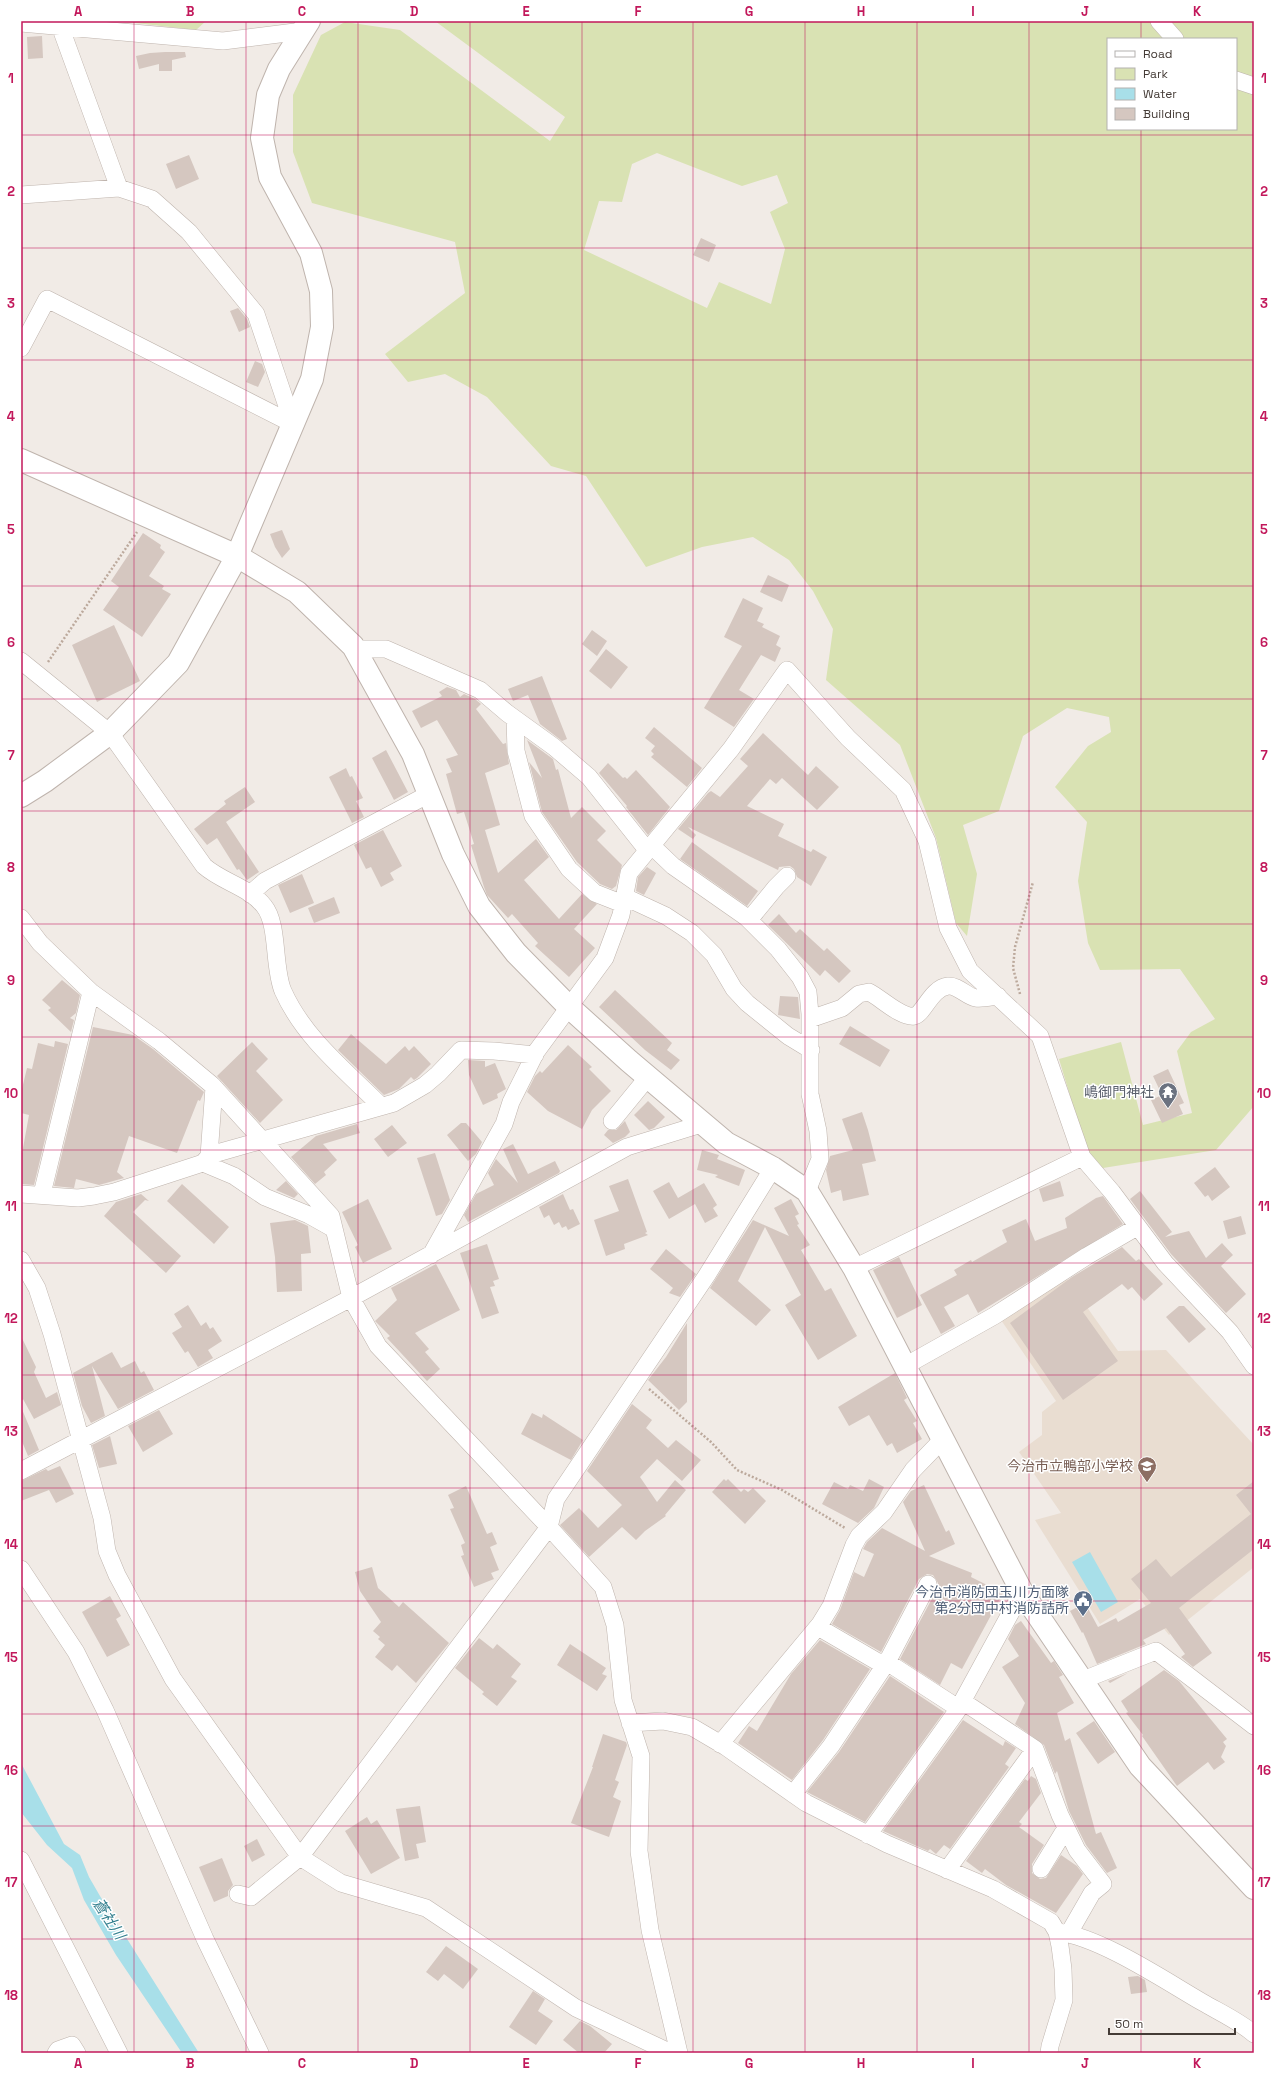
<svg xmlns="http://www.w3.org/2000/svg" width="1275" height="2074" viewBox="0 0 1275 2074" font-family="'Space Grotesk','Noto Sans JP',sans-serif">
<style>
.education{fill:#e9ddd1}
.green{fill:#d9e2b3;fill-rule:evenodd}
.water{fill:#a8dfe9}
.building{fill:#d5c7c0}
.lines{fill:none;stroke-linecap:round;stroke-linejoin:round}
.minor-casing{stroke:#bfb4ad;stroke-width:18}
.tertiary-casing{stroke:#bfb4ad;stroke-width:24}
.path{stroke:#bca99c;stroke-width:2.5;stroke-dasharray:2 2;stroke-linecap:butt}
.minor{stroke:#fff;stroke-width:17}
.tertiary{stroke:#fff;stroke-width:22}
.grid{fill:none;stroke:#c2185b;stroke-width:1;stroke-opacity:0.55}
.labels{text-anchor:middle;stroke-width:3;stroke-linejoin:round;paint-order:stroke}
.worship-label{font-size:14px;fill:#5b616d;stroke:#fff;text-anchor:end}
.education-label{font-size:14px;fill:#785e54;stroke:#fff;text-anchor:end}
.service-label{font-size:14px;fill:#4e5e75;stroke:#fff;text-anchor:end}
.water-label{font-size:15px;font-style:italic;fill:#34808f;stroke:#fff}
.neatline{fill:none;stroke:#c2185b;stroke-width:1.5}
.grid-label{font-size:13px;text-anchor:middle;font-weight:bold;fill:#c2185b}
</style>
<rect width="100%" height="100%" fill="#f1ebe6"/>
<path class="education" d="M1067,1279L1118,1351L1166,1350L1254,1445V1567L1169,1635L1140,1599L1100,1624L1035,1520L1061,1513L1019,1452L1042,1435V1412L1056,1401L1001,1320Z"/>
<path class="green" d="M118,21H206L196,30Z
M435,21H1254V1106L1216,1150L1103,1168L1086,1149L1059,1059L1121,1042L1143,1125L1192,1113L1177,1051L1191,1032L1215,1019L1180,969L1100,970L1088,943L1078,881L1087,822L1055,787L1088,746L1111,732L1109,717L1067,708L1023,736L999,811L963,825L977,874L967,936L956,923L936,838L900,745L826,680L833,629L813,591L789,560L753,537L702,547L646,567L586,476L551,466L487,397L445,374L408,382L385,354L465,293L455,242L312,203L293,152V95L321,35L345,22L400,30L550,141L565,117ZM1108,39H1236V129H1108ZM657,153L742,186L777,175L788,203L770,212L785,249L771,304L719,282L707,308L584,250L599,201L622,202L632,164Z"/>
<path class="water" d="M1090,1552L1118,1602L1101,1612L1072,1562Z
M21,1763L64,1844L80,1855L89,1877L100,1896L199,2053H182L116,1955L84,1900L72,1868L47,1845L21,1812Z"/>
<path class="building" d="M42,36L43,58L28,59L27,37Z
M165,52H185L186,57L172,60V71H159V64L139,69L136,56L150,53Z
M189,155L199,179L176,189L166,164Z
M701,238L716,245L709,262L693,255Z
M238,308L247,319L250,327L239,332L230,311Z
M255,361L262,364L265,372L258,387L246,382Z
M282,530L290,549L282,558L275,547L270,534Z
M143,533L161,545L160,548L165,552L149,576L164,586L162,589L171,594L142,637L103,610L119,587L111,581Z
M768,575L789,585L782,602L760,592Z
M743,598L763,608L757,621L764,624L762,627L780,636L776,645L781,648L775,662L761,655L739,690L754,699L734,727L704,708L742,646L724,637Z
M114,625L140,681L97,702L72,645Z
M592,630L607,641L597,656L582,644Z
M606,649L628,667L611,689L589,671Z
M542,676L567,739L562,741L540,724L528,695L513,701L508,689Z
M447,687L456,690L460,697L464,694L475,699L481,704L476,709L503,744L506,743L509,764L485,773L500,825L485,830L498,873L536,839L549,857L524,880L559,919L582,894L597,904L574,929L595,948L569,977L535,946L538,943L512,914L508,918L487,895L484,887L471,845L474,844L464,812L457,814L446,774L452,772L446,759L458,755L437,720L421,728L412,711L442,696L439,692Z
M654,727L702,768L687,787L651,757L654,754L651,751L655,746L645,738Z
M763,733L808,775L816,766L839,787L817,810L782,778L776,784L770,779L747,806L784,824L778,836L811,852L813,849L827,857L811,886L797,877L794,869L790,866L779,867L778,870L688,827L696,835L693,839L678,829L708,793L711,791L720,797L748,766L740,759Z
M527,740L553,759L556,770L558,769L571,818L582,807L606,831L597,840L622,865L616,886L612,889L600,884L577,862L542,812L529,762L542,778Z
M386,750L408,792L394,800L372,758Z
M608,763L623,778L625,777L627,779L636,770L670,807L648,835L626,807L627,806L599,773Z
M346,768L350,777L352,776L363,798L356,801L364,817L352,823L329,777Z
M245,787L255,802L226,822L259,872L247,880L239,869L237,870L217,838L207,845L194,829L226,804L224,801Z
M383,830L402,866L390,873L394,880L381,887L371,867L366,869L354,845Z
M692,842L758,891L747,906L680,859Z
M647,867L656,873L644,895L636,891L638,877Z
M302,874L314,903L290,913L278,885Z
M334,897L340,913L314,923L308,908Z
M779,914L796,933L800,929L824,951L827,948L851,971L839,983L825,970L820,976L768,925Z
M62,980L80,995L76,1013L70,1018L74,1020L71,1032L48,1010L51,1008L42,1000Z
M615,990L672,1043L667,1050L680,1060L671,1070L645,1050L599,1007Z
M780,996L798,997L800,1019L778,1015Z
M850,1026L890,1050L880,1067L839,1044Z
M93,1027L133,1035L153,1049L204,1092L200,1101L198,1100L177,1153L129,1136L117,1172L124,1178L99,1185L76,1179L74,1188L54,1186Z
M351,1034L386,1064L405,1046L409,1051L414,1046L431,1064L417,1078L414,1080L411,1077L399,1089L384,1095L338,1050Z
M55,1041L68,1044L34,1185L21,1184V1159L29,1115L21,1113V1093L27,1068L32,1069L38,1043L54,1047Z
M252,1042L268,1059L256,1071L283,1100L260,1123L217,1076Z
M568,1045L592,1067L589,1069L611,1091L592,1110L582,1129L548,1111L527,1092L535,1076L540,1071L542,1073Z
M468,1060L485,1061V1067L495,1063L506,1089L497,1094L498,1098L483,1105L469,1075Z
M1168,1069L1184,1103L1179,1105L1183,1114L1162,1123L1151,1100L1162,1095L1153,1076Z
M648,1101L665,1117L654,1128L649,1130L634,1115Z
M862,1112L868,1130L876,1161L862,1164L869,1195L843,1201L841,1190L831,1193L826,1170L830,1156L853,1150L842,1119Z
M625,1121L630,1132L625,1137L613,1143L604,1135L608,1130H616Z
M461,1123H466L482,1142L476,1154L468,1161L447,1135Z
M357,1124L360,1133L323,1144L337,1160L324,1172L326,1175L315,1184L291,1157L316,1136Z
M392,1125L407,1143L388,1157L374,1139Z
M513,1144L528,1174L555,1161L560,1171L559,1173L468,1222L464,1215L476,1194L494,1185L488,1173L496,1159L518,1183L503,1149Z
M702,1150L719,1155L717,1159L745,1170L739,1186L715,1177L718,1175L697,1170Z
M435,1153L450,1200L442,1214L436,1216L417,1158Z
M1215,1167L1230,1187L1212,1201L1208,1195L1205,1197L1194,1183Z
M628,1179L647,1232L645,1233L648,1235L624,1244L625,1249L606,1256L594,1220L619,1211L609,1186Z
M286,1181L298,1194L294,1198L276,1190Z
M1060,1181L1064,1196L1043,1202L1039,1189Z
M669,1182L678,1198L704,1183L717,1205L713,1208L718,1216L705,1223L695,1204L669,1219L653,1191Z
M182,1184L229,1227L214,1244L167,1201Z
M1140,1191L1172,1232L1165,1237L1189,1231L1206,1258L1222,1243L1233,1255L1221,1266L1246,1294L1226,1313L1171,1254L1130,1199Z
M141,1194L149,1201L145,1200L133,1212L181,1256L166,1273L104,1216L116,1202Z
M563,1194L570,1210L573,1209L580,1224L568,1230L566,1226L562,1228L559,1222L554,1225L549,1215L544,1218L539,1207Z
M1103,1196L1123,1224L978,1313L968,1294L944,1307L955,1326L941,1334L920,1295L957,1275L954,1270L971,1260L972,1262L1007,1242L1002,1230L1026,1219L1035,1241L1067,1228L1065,1218L1096,1198Z
M368,1199L392,1249L363,1263L355,1247L358,1245L342,1212Z
M791,1199L799,1214L795,1216L799,1224L797,1225L810,1245L801,1250L825,1291L831,1288L857,1336L818,1360L785,1305L801,1295L765,1227L738,1281L771,1310L756,1326L710,1288L753,1220L789,1236L774,1208Z
M1241,1216L1246,1234L1228,1239L1223,1221Z
M295,1220L308,1226L311,1253L301,1254L302,1291L277,1292L275,1257L270,1223Z
M487,1244L499,1279L493,1281L495,1286L490,1287L499,1313L482,1319L460,1253Z
M1122,1247L1136,1261L1139,1259L1163,1284L1144,1301L1132,1287L1128,1290L1122,1284L1083,1312L1118,1361L1063,1400L1010,1323L1072,1277Z
M666,1249L696,1274L680,1297L669,1293L673,1288L650,1269Z
M899,1257L922,1305L897,1318L873,1270Z
M436,1264L460,1310L415,1333L429,1349L425,1352L440,1369L427,1381L387,1338L390,1336L375,1321L397,1300L391,1288Z
M188,1305L201,1326L206,1322L210,1329L213,1327L222,1341L208,1350L213,1358L198,1367L188,1351L185,1353L172,1333L182,1327L174,1314Z
M1179,1306H1184L1206,1329L1189,1343L1166,1317Z
M687,1323V1402L679,1410L648,1380L666,1357Z
M21,1336L36,1367L34,1372L46,1398L57,1392L61,1405L34,1419L23,1399L21,1402Z
M112,1352L121,1368L135,1361L141,1373L144,1371L154,1390L118,1409L92,1366L105,1416L91,1423L82,1406L73,1373Z
M895,1373L907,1398L904,1400L917,1421L913,1423L922,1439L897,1453L892,1443L887,1446L869,1415L849,1426L838,1407Z
M632,1404L652,1420L646,1428L668,1448L676,1440L701,1460L682,1481L657,1459L640,1477L657,1502L675,1480L686,1490L665,1515L666,1516L645,1531L636,1540L622,1527L589,1557L560,1525L579,1508L598,1528L622,1505L587,1471Z
M21,1407L39,1450L28,1456L21,1439Z
M159,1410L173,1434L143,1452L128,1426Z
M532,1413L542,1418L543,1414L583,1440L571,1460L521,1434Z
M110,1436L117,1464L99,1468L92,1445Z
M60,1466L74,1494L56,1503L49,1490L21,1501V1481L46,1469L48,1471Z
M724,1479L726,1481L728,1479L741,1492L744,1489L748,1492L753,1488L766,1501L745,1524L712,1492Z
M869,1479L884,1487L874,1508L858,1523L822,1504L834,1482L848,1489L850,1485L863,1491Z
M1254,1481V1549L1179,1608L1212,1653L1193,1667L1181,1657L1185,1654L1166,1628L1143,1640L1146,1644L1097,1664L1083,1632L1082,1633L1070,1611L1085,1603L1098,1627L1116,1618L1118,1622L1151,1603L1131,1579L1156,1559L1171,1577L1251,1514L1236,1495Z
M924,1485L946,1532L949,1530L955,1544L929,1556L972,1573L971,1577L1003,1593L962,1669L951,1663L940,1685L900,1659L937,1589L938,1583L933,1575L927,1574L919,1579L881,1652L832,1624L840,1610L854,1572L864,1577L874,1554L863,1549L867,1542L882,1528L925,1551L903,1502L911,1491Z
M466,1486L487,1534L492,1532L497,1544L490,1547L499,1570L491,1573L494,1579L474,1587L461,1556L464,1555L461,1545L465,1543L450,1509L454,1508L448,1495Z
M372,1567L378,1588L399,1607L403,1602L449,1643L416,1683L397,1665L392,1671L375,1657L385,1645L378,1639L380,1637L373,1631L381,1622L360,1591L355,1572Z
M110,1596L121,1616L116,1619L130,1645L107,1657L82,1612Z
M1021,1621L1051,1663L1054,1661L1063,1675L1059,1677L1074,1703L1057,1713L1065,1741L1070,1738L1096,1834L1101,1832L1117,1868L1107,1873L1086,1845L1069,1811L1057,1771L1055,1774L1044,1745L1015,1724L1025,1703L1002,1667L1019,1656L1008,1639L1015,1625Z
M479,1638L493,1649L497,1644L521,1664L511,1677L517,1681L497,1706L482,1694L484,1692L455,1668Z
M820,1640L870,1669L823,1740L792,1780L738,1743L749,1726L757,1731L791,1674Z
M570,1644L606,1668L602,1674L607,1676L597,1691L557,1665Z
M1164,1670L1179,1681L1227,1739L1223,1742L1226,1746L1221,1757L1225,1762L1214,1770L1208,1762L1177,1786L1142,1736L1143,1735L1126,1713L1128,1712L1121,1701Z
M1128,1673L1110,1683L1108,1681Z
M890,1676L944,1712L865,1822L807,1792L839,1752Z
M963,1720L1003,1746L1005,1741L1016,1748L1005,1764L1009,1767L950,1849L944,1845L936,1854L930,1849L928,1851L883,1831Z
M1094,1721L1115,1752L1098,1764L1076,1733Z
M603,1734L626,1742L627,1745L615,1780L619,1782L613,1797L621,1801L609,1837L571,1823L593,1767H592Z
M1031,1776L1036,1779L1041,1793L1019,1822L1022,1824L1019,1827L1044,1845L1032,1864V1873L1040,1879L1046,1878L1061,1855L1077,1866L1083,1874L1056,1913L1006,1885L985,1869L982,1873L966,1861L1025,1779L1028,1781Z
M420,1806L426,1842L416,1844L419,1858L405,1861L396,1809Z
M367,1817L371,1824L377,1820L400,1858L371,1874L345,1831Z
M257,1839L265,1855L252,1862L244,1846Z
M222,1858L233,1885L228,1891V1896L214,1902L199,1867Z
M446,1946L478,1969L463,1989L444,1974L438,1981L426,1972Z
M1138,1976L1145,1980L1147,1992L1131,1994L1128,1977Z
M533,1991L545,1999L538,2011L553,2021L536,2045L509,2027Z
M580,2021L590,2026L612,2044L604,2053H579L563,2040Z"/>
<g class="lines">
<defs>
<path id="minor" d="M1159,21L1175,39
M21,23L223,41L303,31
M60,26L119,188
M1236,80L1254,86
M21,195L119,188L152,199L189,232L256,314L293,424
M21,348L47,299L293,424
M354,649H386L480,690L507,713L554,747L589,777L647,850
M21,661L110,733L204,866C222,882 249,887 264,906C279,924 273,968 283,991C304,1038 345,1070 381,1106
M515,719L516,751L533,816L569,869L595,893L623,904
M651,845L673,866L746,917L778,949L800,977L808,992L810,1014V1094L818,1131L820,1159L807,1191
M250,894L265,881L429,794
M625,897L666,916L692,933L714,955L734,989L747,1003L788,1036L811,1050
M21,918L40,943L91,992L159,1041L212,1085L331,1216L351,1298L378,1346L549,1527L603,1587L615,1625L623,1700L641,1756L639,1851L650,1930L679,2053
M749,920L776,887L787,876
M810,1019L842,1008L859,994L869,992C881,998 901,1018 914,1016C924,1014 931,988 948,986C958,985 967,997 976,998C982,999 991,997 998,996
M612,1121L648,1077
M209,1156L214,1087
M203,1163L234,1176L265,1197L309,1215L334,1229
M21,1194L78,1198L94,1196L114,1192L203,1163L210,1155L394,1103L425,1085L438,1074L461,1050L494,1051L535,1055
M42,1194L91,992
M431,1255L504,1124L511,1102L536,1052L605,958L621,915L629,873L731,749L787,670L848,738L903,790L927,841L948,928L970,971L1040,1036L1082,1157L1112,1192L1165,1263L1230,1332L1254,1366
M21,1260L37,1288L52,1334L102,1518L107,1551L117,1575L173,1679L300,1857L341,1883L426,1908L576,2008L671,2053
M854,1268L1082,1157
M905,1366L994,1316L1087,1256L1137,1227
M21,1471L351,1298L627,1147L705,1123
M21,1569L76,1652L105,1710L205,1939L260,2053
M818,1627L878,1662H887L958,1708
M1083,1680L1156,1651L1254,1726
M962,1701L1035,1749L1060,1815L1077,1850L1103,1884L1092,1893L1069,1933
M630,1723L663,1721L692,1727L726,1747L806,1803L887,1844L993,1889L1051,1922L1057,1932L1060,1946L1063,1969L1064,2000L1050,2046L1049,2053
M720,1744L820,1624L831,1606L854,1545L859,1536L884,1512L913,1470L943,1439
M793,1794L831,1746L887,1662L928,1584
M868,1835L957,1711L1022,1592
M21,1860L119,2053
M1041,1869L1066,1828
M947,1870L1035,1749
M238,1894L251,1897L300,1857L549,1527L556,1499L707,1275L773,1168
M1058,1932C1100,1937 1164,1980 1202,2002C1219,2012 1239,2021 1254,2034
M56,2053L58,2050L72,2045L77,2053"/>
<path id="tertiary" d="M21,460L237,556L297,592L353,646L413,754L453,854L479,906L516,953L569,1007L629,1061L726,1143L773,1168L807,1191L854,1268L1022,1592L1140,1766L1254,1888
M21,796L45,781L110,733L178,663L237,556L312,379L322,327L321,291L311,253L270,177L262,138L268,95L279,69L309,21"/>
</defs>
<use href="#minor" class="minor-casing"/>
<use href="#tertiary" class="tertiary-casing"/>
<path class="path" d="M48,662L137,532
M1020,994L1013,968L1015,947L1033,882
M649,1389L711,1442L737,1470L782,1490L845,1528"/>
<use href="#minor" class="minor"/>
<use href="#tertiary" class="tertiary"/>
</g>
<path class="grid" d="M134,21V2053M246,21V2053M358,21V2053M470,21V2053M582,21V2053M693,21V2053M805,21V2053M917,21V2053M1029,21V2053M1141,21V39M1141,129V2053M21,135H1254M21,248H1254M21,360H1254M21,473H1254M21,586H1254M21,699H1254M21,811H1254M21,924H1254M21,1037H1254M21,1150H1254M21,1263H1254M21,1375H1254M21,1488H1254M21,1601H1254M21,1714H1254M21,1826H1254M21,1939H1254"/>
<defs>
<symbol id="temple-pin" viewBox="-11 -11 22 30"><path d="M0 17L-7.5 6A9.5 9.5 0 1 1 7.5 6Z" fill="#6b7280" stroke="#fff"/><path d="M0-6L5-2H3V0L6.5 2.5H4V6H1.5V3h-3V6H-4V2.5H-6.5L-3 0V-2H-5Z" fill="#fff"/></symbol>
<symbol id="school-pin" viewBox="-11 -11 22 30"><path d="M0 17L-7.5 6A9.5 9.5 0 1 1 7.5 6Z" fill="#8d6e63" stroke="#fff"/><path d="M0-5L7-2L0 1L-7-2ZM-4 1L0 2.5L4 1V4Q0 6-4 4Z" fill="#fff"/></symbol>
<symbol id="civic-pin" viewBox="-11 -11 22 30"><path d="M0 17L-7.5 6A9.5 9.5 0 1 1 7.5 6Z" fill="#5c6f8a" stroke="#fff"/><path d="M-.6-6.5H3V-4.5H.6V-3L4-1V1h2V6H-6V1h2V-1L-.6-3ZM-1.2 2.5V6h2.4V2.5Z" fill="#fff"/></symbol>
</defs>
<g fill-rule="evenodd">
<use href="#temple-pin" x="1157" y="1081" width="22" height="30"/>
<use href="#school-pin" x="1136" y="1455" width="22" height="30"/>
<use href="#civic-pin" x="1072" y="1589" width="22" height="30"/>
</g>
<g class="labels">
<g class="worship-label">
<text x="1154" y="1097">嶋御門神社</text>
</g>
<g class="education-label">
<text x="1133" y="1471">今治市立鴨部小学校</text>
</g>
<g class="service-label">
<text x="1069" y="1597">今治市消防団玉川方面隊<tspan x="1069" dy="16">第2分団中村消防詰所</tspan></text>
</g>
<g class="water-label">
<text transform="translate(109 1919) rotate(57)" y="5">蒼社川</text>
</g>
</g>
<rect width="1275" height="2074" fill="none" stroke="#ffffff" stroke-width="44"/>
<rect x="1107" y="38" width="130" height="92" fill="#ffffff" stroke="#b4b1af"/>
<rect x="1115" y="51" width="20" height="6" fill="#ffffff" stroke="#b4b1af"/>
<text x="1143" y="58" font-size="12" fill="#443b36">Road</text>
<rect x="1115" y="68" width="20" height="12" fill="#d9e2b3" stroke="#b4b1af"/>
<text x="1143" y="78" font-size="12" fill="#443b36">Park</text>
<rect x="1115" y="88" width="20" height="12" fill="#a8dfe9" stroke="#b4b1af"/>
<text x="1143" y="98" font-size="12" fill="#443b36">Water</text>
<rect x="1115" y="108" width="20" height="12" fill="#d5c7c0" stroke="#b4b1af"/>
<text x="1143" y="118" font-size="12" fill="#443b36">Building</text>
<path d="M1109 2028v6h126v-6" fill="none" stroke="#443b36" stroke-width="2"/>
<text x="1115" y="2028" font-size="12" fill="#443b36" stroke="#ffffff" stroke-width="3" paint-order="stroke">50 m</text>
<rect x="22" y="22" width="1231" height="2030" class="neatline"/>
<g class="grid-label">
<text x="78" y="16">A</text>
<text x="190" y="16">B</text>
<text x="302" y="16">C</text>
<text x="414" y="16">D</text>
<text x="526" y="16">E</text>
<text x="638" y="16">F</text>
<text x="749" y="16">G</text>
<text x="861" y="16">H</text>
<text x="973" y="16">I</text>
<text x="1085" y="16">J</text>
<text x="1197" y="16">K</text>
<text x="11" y="83">1</text>
<text x="1264" y="83">1</text>
<text x="11" y="196">2</text>
<text x="1264" y="196">2</text>
<text x="11" y="308">3</text>
<text x="1264" y="308">3</text>
<text x="11" y="421">4</text>
<text x="1264" y="421">4</text>
<text x="11" y="534">5</text>
<text x="1264" y="534">5</text>
<text x="11" y="647">6</text>
<text x="1264" y="647">6</text>
<text x="11" y="760">7</text>
<text x="1264" y="760">7</text>
<text x="11" y="872">8</text>
<text x="1264" y="872">8</text>
<text x="11" y="985">9</text>
<text x="1264" y="985">9</text>
<text x="11" y="1098">10</text>
<text x="1264" y="1098">10</text>
<text x="11" y="1211">11</text>
<text x="1264" y="1211">11</text>
<text x="11" y="1323">12</text>
<text x="1264" y="1323">12</text>
<text x="11" y="1436">13</text>
<text x="1264" y="1436">13</text>
<text x="11" y="1549">14</text>
<text x="1264" y="1549">14</text>
<text x="11" y="1662">15</text>
<text x="1264" y="1662">15</text>
<text x="11" y="1775">16</text>
<text x="1264" y="1775">16</text>
<text x="11" y="1887">17</text>
<text x="1264" y="1887">17</text>
<text x="11" y="2000">18</text>
<text x="1264" y="2000">18</text>
<text x="78" y="2068">A</text>
<text x="190" y="2068">B</text>
<text x="302" y="2068">C</text>
<text x="414" y="2068">D</text>
<text x="526" y="2068">E</text>
<text x="638" y="2068">F</text>
<text x="749" y="2068">G</text>
<text x="861" y="2068">H</text>
<text x="973" y="2068">I</text>
<text x="1085" y="2068">J</text>
<text x="1197" y="2068">K</text>
</g>
</svg>
